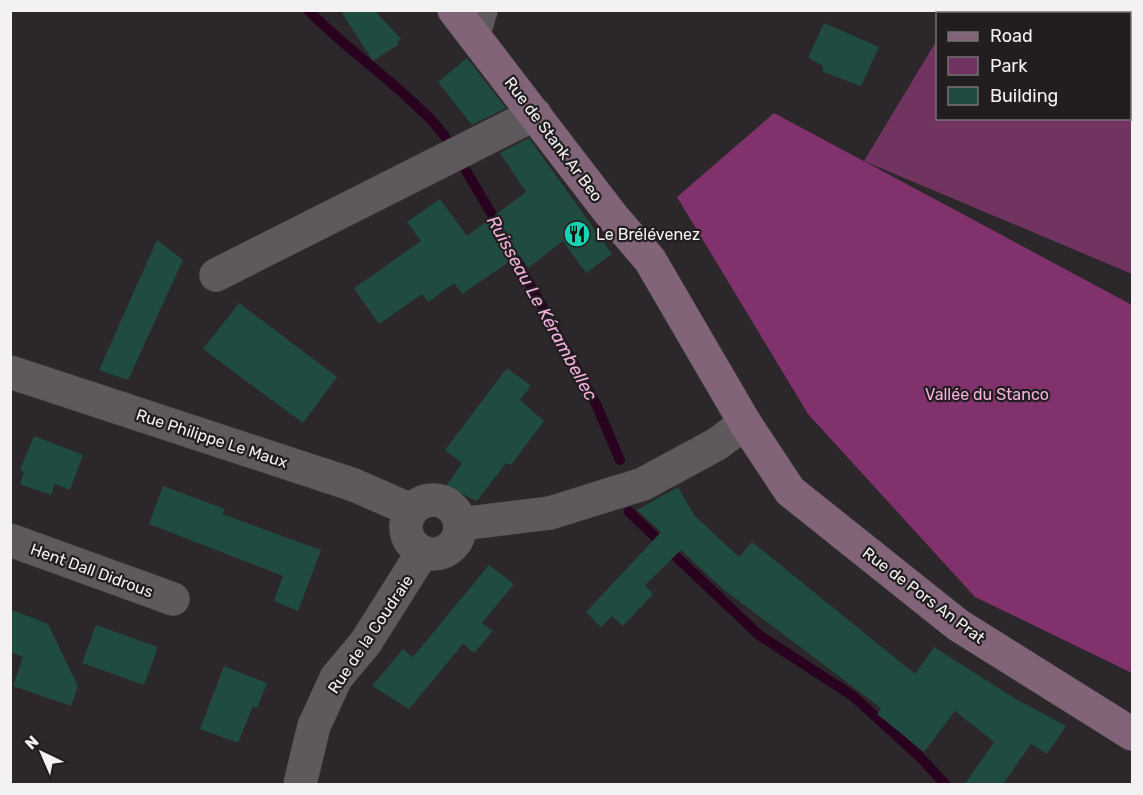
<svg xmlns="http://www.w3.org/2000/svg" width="1143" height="795" viewBox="0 0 1143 795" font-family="Rubik,sans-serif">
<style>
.green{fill:#713360}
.forest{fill:#81326c}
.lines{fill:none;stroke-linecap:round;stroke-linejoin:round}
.stream{stroke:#290220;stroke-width:10}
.building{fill:#204b41}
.street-casing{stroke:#454244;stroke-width:34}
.secondary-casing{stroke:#454244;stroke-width:34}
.street{stroke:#5e595c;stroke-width:33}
.secondary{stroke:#816478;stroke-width:33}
.labels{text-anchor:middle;stroke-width:4.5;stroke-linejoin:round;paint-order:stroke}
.street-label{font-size:16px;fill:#f4f1f3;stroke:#221e20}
.poi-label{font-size:16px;fill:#f4f1f3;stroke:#221e20;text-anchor:start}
.park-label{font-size:16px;fill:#f4b1de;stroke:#221e20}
.water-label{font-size:18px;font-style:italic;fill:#f3b1de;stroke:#221e20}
</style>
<rect width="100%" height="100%" fill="#2c272a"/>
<path class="green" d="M955,11H1132V274L864,161L937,40L938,118H1130V14L953,13Z"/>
<path class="forest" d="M774,113L1132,305V673L975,597L808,414L677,197Z"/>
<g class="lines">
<path class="stream" d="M308,10C338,41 374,67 406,96C425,114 438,124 452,147
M459,159L500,228
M508,245L596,404L620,460
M629,512L759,635L853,696L921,758L945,784"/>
</g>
<path class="building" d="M340,10H374L401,39L397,42L399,44L373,61Z
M824,23L879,47L861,86L823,72V66L808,58Z
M467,58L506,108L472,125L438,82Z
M529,138L612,254L586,273L563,241L528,268L519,255L462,294L454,283L428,302L422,294L379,324L354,288L421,241L407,222L440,199L467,236L526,192L500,153Z
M157,240L183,260L128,380L99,370Z
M239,303L337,377L303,423L203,349Z
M507,368L531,386L520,400L544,421L511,465L506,463L477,501L446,486L462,463L445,450Z
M34,436L83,455L70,490L55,484L51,495L20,484L24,472L20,470Z
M163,486L225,509L222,514L321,550L298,611L274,601L283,576L149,524Z
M678,487L694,515L739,557L752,542L915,674L934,647L1016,699L1066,726L1047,754L1031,744L1003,784H965L994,742L955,711L924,752L877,714L881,708L723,589L681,550L645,585L653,594L623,626L612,616L601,627L586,612L661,532L637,510Z
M489,565L514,584L482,623L493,631L474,653L463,644L409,709L372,686L403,649L413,657Z
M10,609L48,624L78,686L71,706L13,686L23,657L10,652Z
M96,625L158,647L144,685L82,663Z
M224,666L267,683L257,708L253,706L238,743L200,729Z"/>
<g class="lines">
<defs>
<path id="street" d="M474,34L481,10
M216,275L535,114
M10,372L354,485L411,510
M406 527a27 27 0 1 1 54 0a27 27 0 1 1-54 0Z
M461,524L550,513L643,484L717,444L745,423
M10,540L173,599
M300,784L314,726L336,678L366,642L422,553"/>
<path id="secondary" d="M454,10L613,217L650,260L745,423L790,491L958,625L1132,734"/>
</defs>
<use href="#street" class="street-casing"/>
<use href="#secondary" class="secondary-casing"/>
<use href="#street" class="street"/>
<use href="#secondary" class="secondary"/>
</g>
<defs>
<symbol id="restaurant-disc" viewBox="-11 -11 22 22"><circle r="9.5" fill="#18d5b2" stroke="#221e20"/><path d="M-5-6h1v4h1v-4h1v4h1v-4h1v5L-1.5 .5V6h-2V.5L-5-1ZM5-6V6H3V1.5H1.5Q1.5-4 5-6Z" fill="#111"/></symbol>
</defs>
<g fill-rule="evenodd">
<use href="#restaurant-disc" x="562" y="219" width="30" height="30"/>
</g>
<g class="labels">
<g class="street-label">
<text transform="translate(554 139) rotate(53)" y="6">Rue de Stank Ar Beo</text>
<text transform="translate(212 438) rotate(18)" y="6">Rue Philippe Le Maux</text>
<text transform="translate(92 570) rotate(20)" y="6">Hent Dall Didrous</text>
<text transform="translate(924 595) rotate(37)" y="6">Rue de Pors An Prat</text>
<text transform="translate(370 634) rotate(-56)" y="6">Rue de la Coudraie</text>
</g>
<g class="poi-label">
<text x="596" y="240">Le Brélévenez</text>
</g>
<g class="park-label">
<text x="987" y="400">Vallée du Stanco</text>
</g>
<g class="water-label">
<text transform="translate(542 308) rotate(61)" y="6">Ruisseau Le Kérambellec</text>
</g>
</g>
<rect width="1143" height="795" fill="none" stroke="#f4f1f3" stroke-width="24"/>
<rect x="936" y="12" width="195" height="108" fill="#221e20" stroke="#767274" stroke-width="1.5"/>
<rect x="948" y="32" width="30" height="9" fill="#816478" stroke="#767274" stroke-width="1.5"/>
<text x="990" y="42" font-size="18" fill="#f4f1f3">Road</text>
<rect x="948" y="57" width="30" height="18" fill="#713360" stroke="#767274" stroke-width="1.5"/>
<text x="990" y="72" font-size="18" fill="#f4f1f3">Park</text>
<rect x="948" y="87" width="30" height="18" fill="#204b41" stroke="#767274" stroke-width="1.5"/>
<text x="990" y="102" font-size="18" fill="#f4f1f3">Building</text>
<g transform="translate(42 753) rotate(316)" stroke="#221e20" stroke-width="4.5" paint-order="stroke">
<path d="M0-4.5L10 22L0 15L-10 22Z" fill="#f4f1f3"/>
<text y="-9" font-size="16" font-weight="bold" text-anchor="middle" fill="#f4f1f3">N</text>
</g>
</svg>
